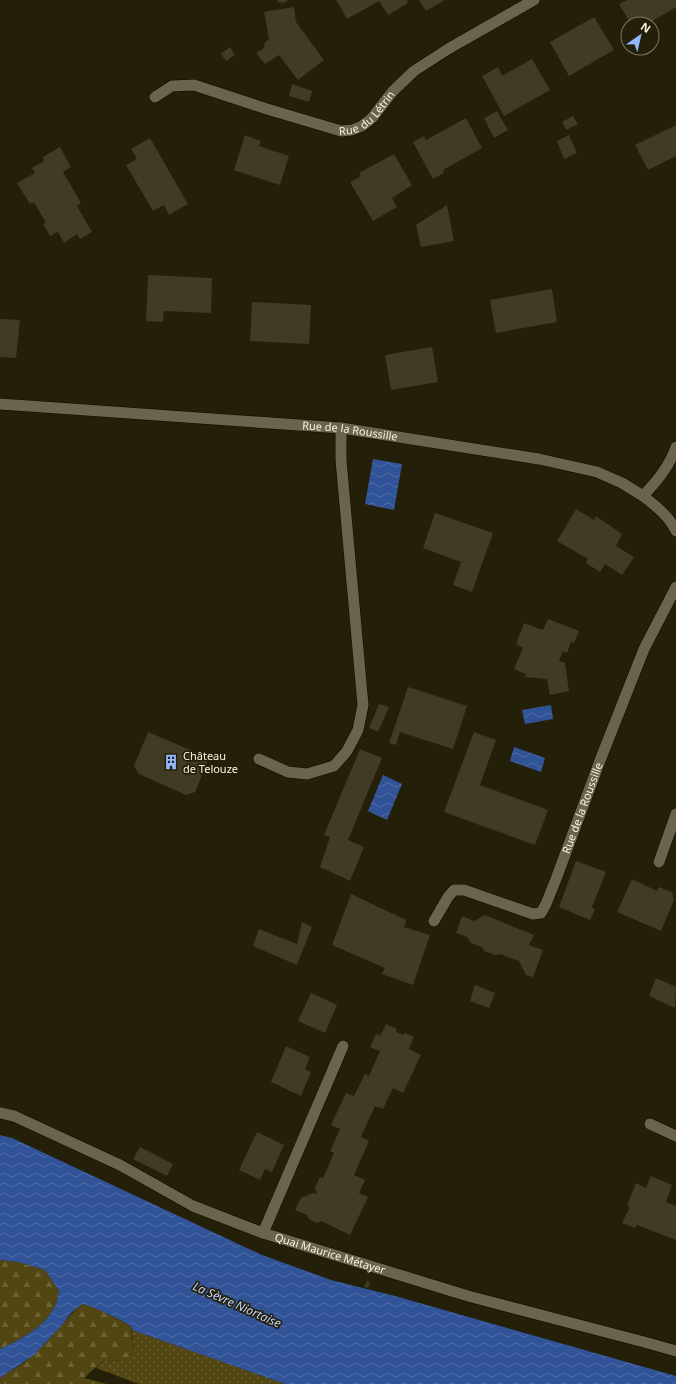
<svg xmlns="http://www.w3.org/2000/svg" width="676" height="1384" viewBox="0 0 676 1384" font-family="'Noto Sans',sans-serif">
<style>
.grass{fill:url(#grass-dots)}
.forest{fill:url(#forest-firs)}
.water{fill:url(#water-waves)}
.building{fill:#403b23}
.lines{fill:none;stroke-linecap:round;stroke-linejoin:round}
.service-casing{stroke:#0e0900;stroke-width:12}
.minor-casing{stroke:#0e0900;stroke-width:12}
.tertiary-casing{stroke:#0e0900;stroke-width:12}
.service{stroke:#69644b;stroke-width:11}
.minor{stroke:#69644b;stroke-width:11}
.tertiary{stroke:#69644b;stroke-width:11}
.labels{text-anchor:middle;stroke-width:3.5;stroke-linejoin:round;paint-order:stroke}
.street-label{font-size:11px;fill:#f7f4e6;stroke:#241f08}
.poi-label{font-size:11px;fill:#f7f4e6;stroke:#241f08;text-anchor:start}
.water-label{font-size:12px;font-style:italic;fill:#bfd4fc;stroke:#241f08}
</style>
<defs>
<pattern id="grass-dots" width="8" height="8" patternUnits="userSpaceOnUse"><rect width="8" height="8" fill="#524712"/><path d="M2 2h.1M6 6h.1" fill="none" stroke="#6c6234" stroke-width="1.8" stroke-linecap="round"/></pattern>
<pattern id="forest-firs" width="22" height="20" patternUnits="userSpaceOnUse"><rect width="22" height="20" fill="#524712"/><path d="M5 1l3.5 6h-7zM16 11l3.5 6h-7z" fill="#6c6234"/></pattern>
<pattern id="water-waves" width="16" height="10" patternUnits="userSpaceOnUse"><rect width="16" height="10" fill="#315398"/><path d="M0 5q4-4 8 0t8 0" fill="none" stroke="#506ca6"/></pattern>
</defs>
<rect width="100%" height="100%" fill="#241f08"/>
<path class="grass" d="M132,1330L285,1384H139L96,1368L103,1361L125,1360L134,1352Z"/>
<path class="forest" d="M0,1260L18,1262L45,1270L59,1291C58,1296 57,1302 55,1306C44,1328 21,1339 0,1349Z
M82,1304L98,1309L131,1326L134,1352L125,1360L103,1361L84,1378L107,1384H0V1378C11,1370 26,1363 35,1353C52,1337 65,1319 82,1304Z"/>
<path class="water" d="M373,459L402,464L394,510L365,504Z
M551,705L553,719L525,724L522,710Z
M514,747L545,758L541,772L510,761Z
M383,775L402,784L387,820L368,811Z
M0,1135L12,1138L262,1255L331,1280L395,1296L676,1376V1384H285L132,1330L131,1326C115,1317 100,1309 82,1304L70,1314L63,1324L34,1355L0,1378V1349C21,1339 44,1328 55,1306C57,1302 58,1296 59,1291L45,1270L18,1262L0,1260Z"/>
<path class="building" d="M277,0H288L284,3L278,2Z
M336,0H407L408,3L388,15L379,1L347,19Z
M419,0H445L426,11Z
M627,0H676V7L648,24H631L619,4Z
M294,7L296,22L324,60L298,80L279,55L265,64L256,53L264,48L265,42L269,39L264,12Z
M594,17L614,50L569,76L550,42Z
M230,47L235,55L226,61L221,54Z
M532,59L550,90L504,116L482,76L498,67L502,76Z
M292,84L312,91L309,102L289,96Z
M497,111L508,130L494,138L484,118Z
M573,116L578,124L566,130L562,122Z
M466,118L482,148L443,170L444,173L433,179L413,142L424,136L426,140Z
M676,125V156L648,170L635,145Z
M245,135L261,141L259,146L289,156L280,185L234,170Z
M569,135L577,153L564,159L557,141Z
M150,138L188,204L169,215L164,205L153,211L126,165L137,159L131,149Z
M60,147L71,167L63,172L81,203L77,206L92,232L80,239L77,234L64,243L58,232L50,236L43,224L46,223L34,202L30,204L17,183L35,173L32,168L44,161L43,157Z
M394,154L412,185L392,198L397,207L373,221L350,182L361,176L359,173Z
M447,205L454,241L421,247L416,225Z
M148,275L212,278L211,313L164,311L163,322L146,321Z
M552,289L557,322L496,333L490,300Z
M252,302L311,305L309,344L250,341Z
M0,319L20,320L16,358L0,357Z
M432,347L438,382L391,390L385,355Z
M576,509L594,520L596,516L622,534L616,546L634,557L622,575L605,564L600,572L586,563L588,559L557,541Z
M435,513L493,533L472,592L453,585L461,562L423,548Z
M548,619L579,631L574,643L571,642L567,653L563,651L559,661L565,663L569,691L550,695L547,679L525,677L526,674L514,669L523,648L516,644L524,623L543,630Z
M408,687L467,706L453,749L400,732L396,745L389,743Z
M379,704L389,707L378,732L369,728Z
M148,732L209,758L195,792L186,795L139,774L134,766Z
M474,732L496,740L480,785L548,810L535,845L444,812Z
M360,749L382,758L348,840L364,847L350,881L320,867L330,837L324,835Z
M576,861L606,872L592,907L595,910L590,920L559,907Z
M632,879L657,891L659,887L672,892L674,900L661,931L617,912Z
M351,894L406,920L404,927L430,935L413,985L382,974L385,968L332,945Z
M485,915L534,935L529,945L543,950L533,977L526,975L519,961L500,954L495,955L484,951L482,947L471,943L467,937L456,933L462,916L474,921Z
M302,922L312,927L297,965L253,946L259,929L297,944Z
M656,978L676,987L675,1008L649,996Z
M475,985L495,993L489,1008L470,1001Z
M311,993L337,1005L325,1033L298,1021Z
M386,1024L397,1029L396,1032L403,1035L405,1033L414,1037L409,1049L421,1055L403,1093L393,1088L383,1109L375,1106L361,1137L369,1141L354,1175L365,1180L359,1193L368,1197L350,1235L321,1221L317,1223L309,1219L307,1215L295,1210L301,1198L313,1193L316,1194L317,1191L314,1189L320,1177L323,1178L334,1153L330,1151L340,1129L331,1125L346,1093L354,1096L365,1074L369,1076L380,1051L370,1047L376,1034L380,1036Z
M286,1046L310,1057L305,1069L311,1072L301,1096L271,1082Z
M257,1132L284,1145L272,1172L265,1169L260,1180L239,1170Z
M140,1147L173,1164L167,1176L133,1159Z
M651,1176L672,1185L666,1202L676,1206V1240L637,1225L635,1228L622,1223L630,1207L627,1205L636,1183L646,1188Z
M367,1281L370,1282L368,1288L364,1287Z"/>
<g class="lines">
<defs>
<g id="service">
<path d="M259,759L288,772L307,774L334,766L347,751L358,730L363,705L341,460V428"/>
<path d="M659,862L676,814"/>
<path id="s1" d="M434,921L448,897L454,890H464L533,914L541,913L546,904L556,879L601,758L644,649L676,587"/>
<path d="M263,1233L343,1046"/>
</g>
<g id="minor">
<path id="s2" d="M155,97L172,86L194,85L267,109L341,131L352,130L362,126L372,118L393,91L414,71L448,49L534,0"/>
<path d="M643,496C656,506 669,516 676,531"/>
<path id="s3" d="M0,1113L14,1116L120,1165L193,1206L263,1233L468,1296L644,1342L676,1351"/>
<path d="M650,1124L676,1136"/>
</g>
<g id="tertiary">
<path id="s4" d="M0,404L341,428L539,459L597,472L622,483L643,496C657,481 669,467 676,447"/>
</g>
</defs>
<use href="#service" class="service-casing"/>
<use href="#minor" class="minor-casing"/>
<use href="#tertiary" class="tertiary-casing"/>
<use href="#service" class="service"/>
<use href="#minor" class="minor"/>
<use href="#tertiary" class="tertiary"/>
</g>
<defs>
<symbol id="building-bare" viewBox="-9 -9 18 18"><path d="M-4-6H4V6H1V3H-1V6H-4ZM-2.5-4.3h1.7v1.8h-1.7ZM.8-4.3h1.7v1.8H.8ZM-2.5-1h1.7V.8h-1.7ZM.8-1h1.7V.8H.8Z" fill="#93b7fd" stroke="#241f08" stroke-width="2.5" paint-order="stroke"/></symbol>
</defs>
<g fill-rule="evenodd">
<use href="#building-bare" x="160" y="751" width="22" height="22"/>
</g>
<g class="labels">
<g class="street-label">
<text dy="4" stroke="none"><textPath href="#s2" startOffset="229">Rue du Létrin</textPath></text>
<text dy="4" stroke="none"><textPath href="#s4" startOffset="351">Rue de la Roussille</textPath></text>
<text dy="4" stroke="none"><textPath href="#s1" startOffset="241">Rue de la Roussille</textPath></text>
<text dy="4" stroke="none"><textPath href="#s3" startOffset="360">Quai Maurice Métayer</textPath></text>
</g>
<g class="poi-label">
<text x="183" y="760">Château<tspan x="183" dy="13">de Telouze</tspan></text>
</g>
<g class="water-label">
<text transform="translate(237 1305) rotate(24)" y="4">La Sèvre Niortaise</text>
</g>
</g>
<g transform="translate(640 36) rotate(34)"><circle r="19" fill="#241f08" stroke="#787461"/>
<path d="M0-3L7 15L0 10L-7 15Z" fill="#93b7fd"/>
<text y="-6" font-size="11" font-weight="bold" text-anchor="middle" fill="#f7f4e6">N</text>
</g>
</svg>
